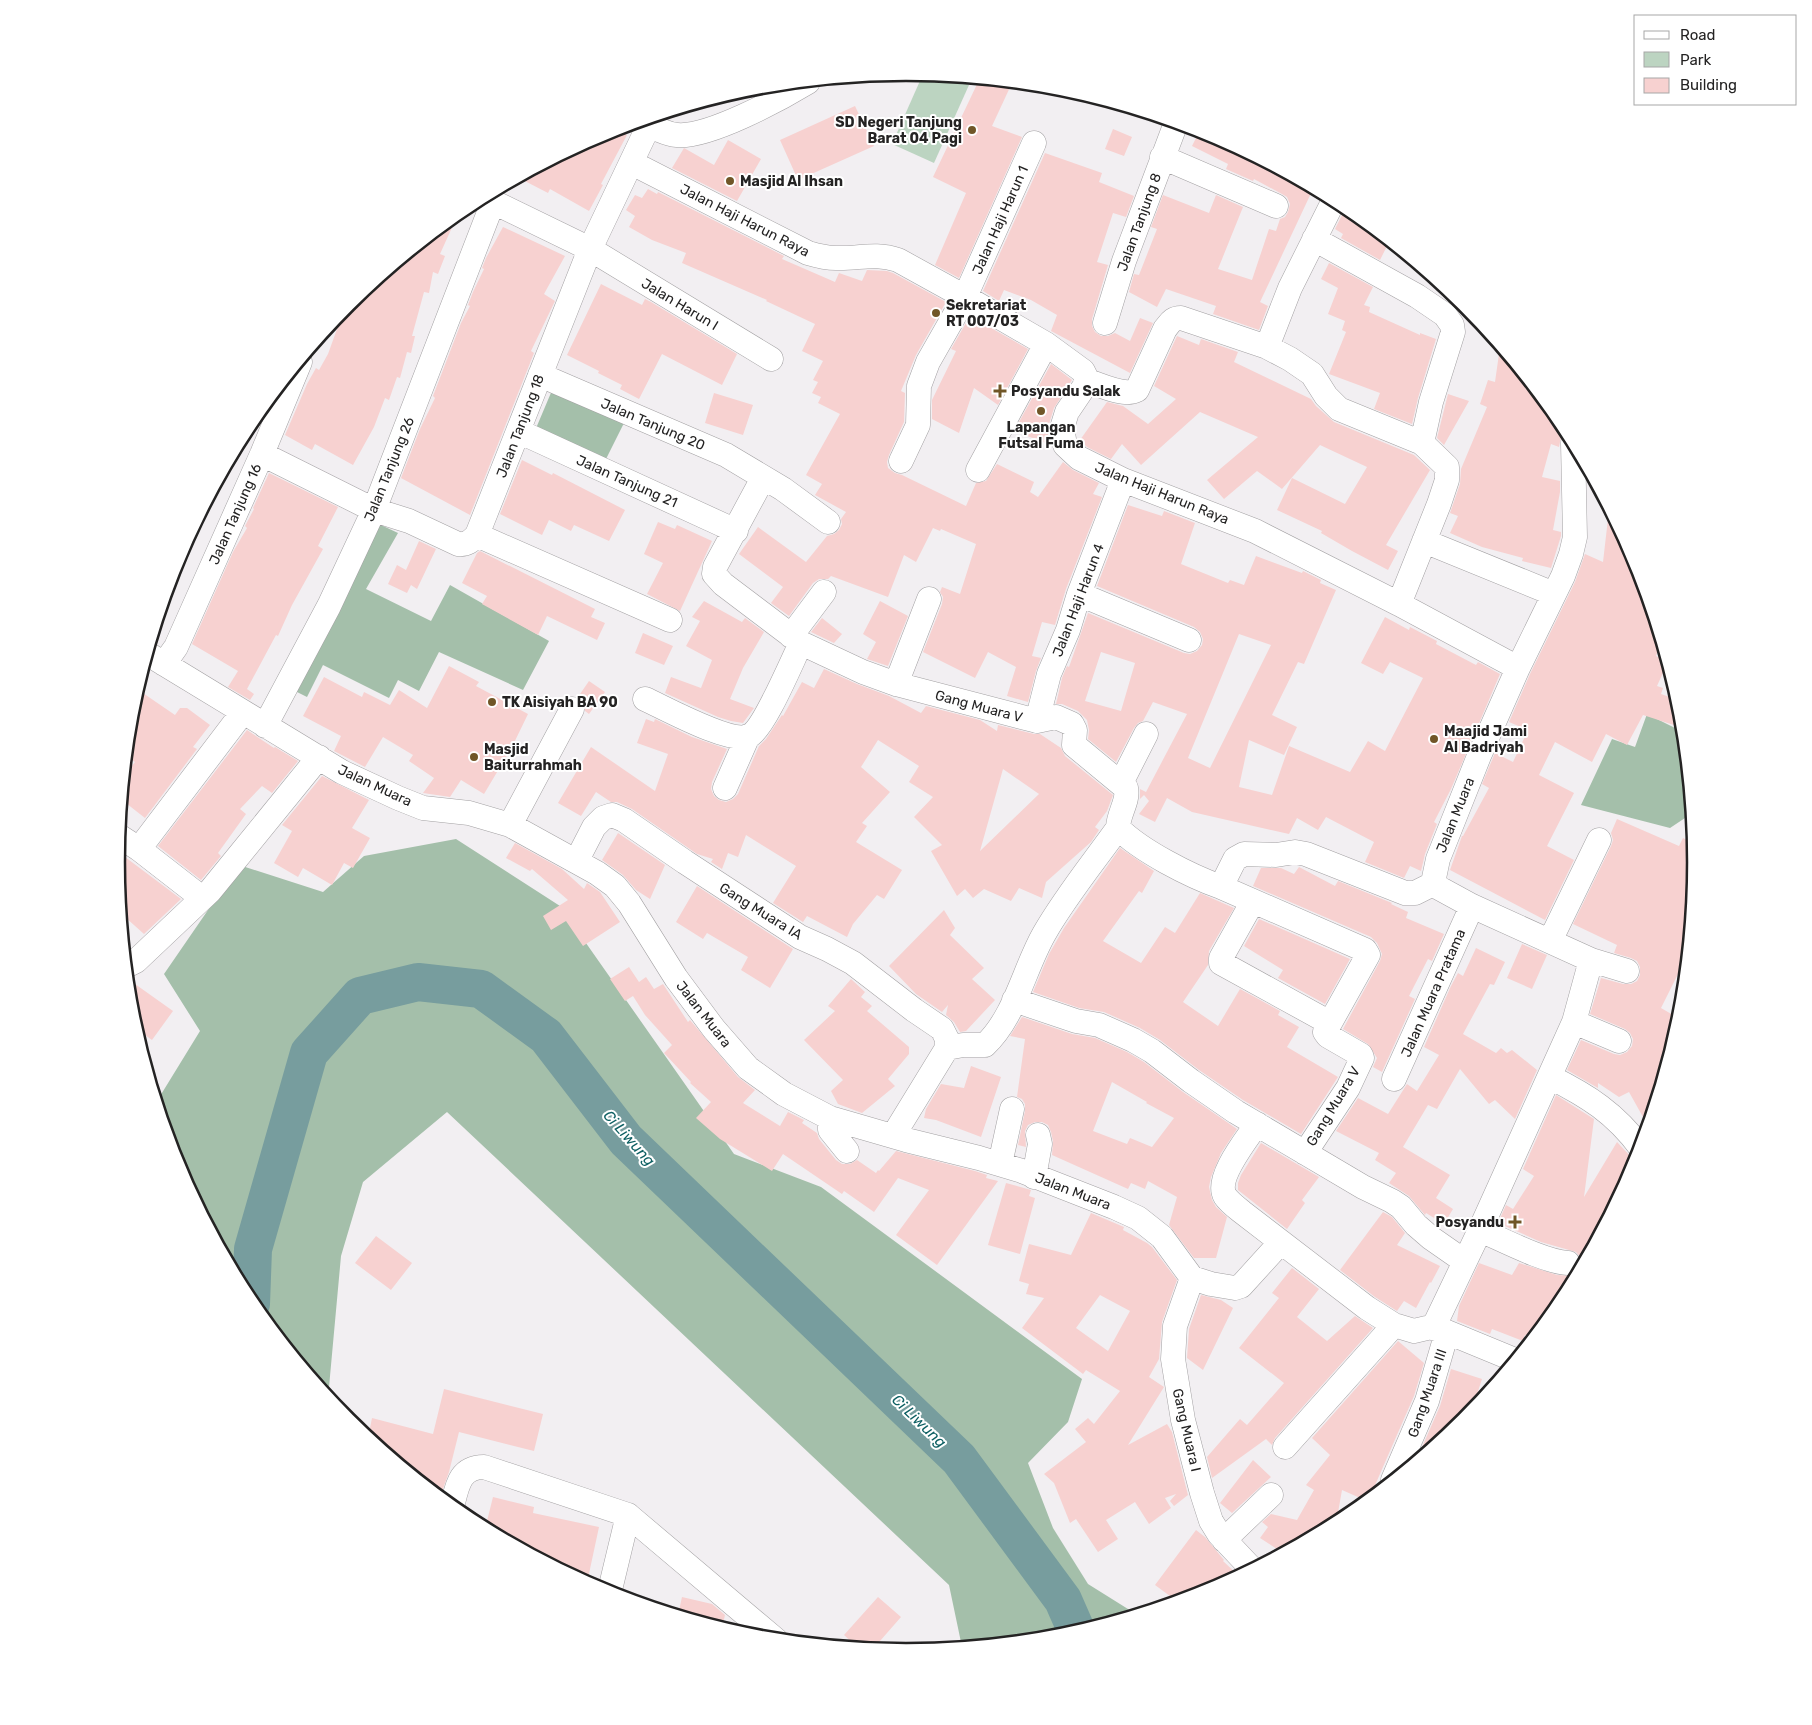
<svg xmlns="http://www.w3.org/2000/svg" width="1812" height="1725" viewBox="0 0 1812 1725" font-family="Rubik,sans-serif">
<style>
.green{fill:#bcd4c1}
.forest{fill:#a4bfaa}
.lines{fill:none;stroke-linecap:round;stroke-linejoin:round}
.river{stroke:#779d9e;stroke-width:38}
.building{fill:#f7d1d0;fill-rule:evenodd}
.minor-casing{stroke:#a3a1a3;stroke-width:25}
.minor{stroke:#fff;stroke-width:24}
.poi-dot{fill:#705627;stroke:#fff;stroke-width:2}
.labels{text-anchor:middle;stroke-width:4;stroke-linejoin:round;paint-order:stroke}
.poi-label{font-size:14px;font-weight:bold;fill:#242323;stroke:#fff;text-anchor:start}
.street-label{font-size:14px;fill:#242323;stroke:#fff}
.water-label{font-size:15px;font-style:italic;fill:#0e6063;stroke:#fff}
.rim{fill:none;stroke:#242323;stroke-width:2.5}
</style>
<rect width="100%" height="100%" fill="#f2eff2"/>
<path class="green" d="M923,74L951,77L969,85L934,163L892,144Z"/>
<path class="forest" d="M553,388L625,421L604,463L534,433Z
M364,517L398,533L366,589L431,621L450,585L549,641L523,690L439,652L419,691L398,680L389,698L323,665L307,697L277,682Z
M1647,714L1683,732L1692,818L1688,816L1670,828L1581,805L1612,739L1635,747Z
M456,839L560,906L734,1154L821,1187L1082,1379L1068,1422L1028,1463L1053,1528L1088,1584L1136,1614L1060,1637L962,1647L949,1585L447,1112L363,1182L341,1256L328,1398L249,1301L176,1165L157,1101L200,1031L164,974L239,865L323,892L364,856Z"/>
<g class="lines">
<path class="river" d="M251,1304L253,1249L309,1053L360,996L418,982L481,989L546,1036L626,1140L959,1459L1063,1600L1077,1632"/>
</g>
<path class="building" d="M979,80L1012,83L992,126L1022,137L959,278L935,265L966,193L933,177Z
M855,106L874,146L798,180L780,140Z
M616,129L627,135L601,184L603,185L589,211L550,189L548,193L519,178L604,133Z
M1113,129L1132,137L1124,156L1105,149Z
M1200,130L1209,133L1313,189L1260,302L1268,306L1259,330L1213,314L1216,306L1166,289L1157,307L1129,292L1134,274L1139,275L1157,229L1151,227L1163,195L1209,213L1216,195L1243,207L1218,269L1252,280L1269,229L1276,231L1280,219L1285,217L1288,212L1290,204L1287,197L1282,194L1254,179L1253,181L1226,169L1228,164L1192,146Z
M728,140L761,159L737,201L672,168L684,148L714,165Z
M1045,153L1102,173L1099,182L1134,196L1126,217L1113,213L1097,262L1108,265L1092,319V326L1095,332L1101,336H1108L1115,333L1130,341L1140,318L1153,323L1130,373L1051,331L1057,315L1031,300L1004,290L999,301L983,291Z
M648,189L657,194L658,192L784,256L782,259L835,282L839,273L862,281L867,270L887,271L893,273L946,302L916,355L901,391L905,393L904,422L889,455L887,462L888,468L895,473L902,475L966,506L976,483L986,481L997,464L1034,482L1030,492L1038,497L1063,462L1073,470L1099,483L1093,494L1102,497L1066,589L1055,625L1042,622L1032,656L1041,658L1036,671L1028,702L1007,696L1016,667L988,652L975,678L923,652L942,604L943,597L940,592L942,587L960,594L976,544L941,529L940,531L933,528L916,562L904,555L888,597L831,576L828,579H819L813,583L789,616L771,603L783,587L739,554L758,527L806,562L827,536L834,534L839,530L842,524L841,519L846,512L815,495L822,484L806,475L840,414L818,403L821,397L812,393L818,382L813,380L823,361L802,351L815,324L766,301L767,300L682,263L686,253L652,240L629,227L635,216L626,210L635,195L642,198Z
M459,212L440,254L445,256L438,274L433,272L429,293L424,292L412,336H415L411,353L407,352L400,378L397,377L389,400L385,398L374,427L353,465L315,444L312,450L285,435L307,384L316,368L319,370L328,354L341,318L336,317L348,304Z
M1343,213L1363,220L1389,242L1380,260L1341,238L1343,234L1335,229Z
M503,227L565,256L544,294L555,301L531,351L534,353L470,515L401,478L420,429L435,398L433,396L461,323L470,306L468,305L473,292L484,269L482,268L486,258Z
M1329,263L1373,287L1364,305L1370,307L1369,312L1420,335V333L1436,339L1418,398L1412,424L1374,409L1380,393L1329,374L1346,332L1342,330L1345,321L1328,314L1338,288L1321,279Z
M601,284L642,305L645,299L651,302L737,354L722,385L662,354L639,399L620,389L622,385L598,373L599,371L567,355Z
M970,316L1028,349L998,405L974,388L959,433L932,419V400L956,351L951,349Z
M1177,336L1199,345L1201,339L1238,352L1234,362L1311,399L1316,406L1334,422L1414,455L1430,470L1386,545L1398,551L1388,570L1352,551L1321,533L1322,531L1277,510L1292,478L1345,504L1367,467L1320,445L1282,489L1257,471L1224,499L1207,480L1258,437L1200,412L1141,465L1122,444L1111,459L1087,447L1080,440L1107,402L1123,406L1148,424L1176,399L1154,386Z
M1500,347L1563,424L1567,431L1561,437L1559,447L1551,444L1542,477L1560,481V492L1553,530L1561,532V536L1551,568L1522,561L1523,558L1482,547L1450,533L1458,516L1450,513L1460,484L1461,469L1487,407L1480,404L1488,380L1495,382Z
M1051,364L1072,380L1054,408L1049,424L1051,445L1014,431Z
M714,393L753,405L743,435L705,423Z
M1448,394L1469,401L1444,445L1437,438Z
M522,460L552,475L553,473L625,510L609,541L574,525L571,531L549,520L542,535L500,514Z
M269,473L338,507L318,546L323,549L292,605L278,636L276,635L247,689L254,694L250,700L228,687L238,671L192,644L233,552L247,528L245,526L254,509L253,508Z
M1128,505L1162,516L1164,511L1195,523L1181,564L1228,583L1230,580L1244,585L1256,556L1302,573L1303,571L1321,580L1320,583L1336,590L1304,664L1298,662L1272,715L1297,727L1284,755L1249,740L1239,787L1272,795L1289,746L1350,772L1368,741L1385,751L1423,678L1390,662L1383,674L1361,663L1385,617L1409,630L1410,627L1437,641L1436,644L1476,665L1478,662L1500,674L1451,789L1434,822L1437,824L1425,854L1421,871L1410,866L1404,878L1365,862L1374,842L1326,817L1318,830L1297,818L1289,834L1192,812L1167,798L1155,822L1139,814L1149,801L1144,795L1140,799V789L1146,792L1187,714L1153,702L1143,721L1138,723L1134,728L1116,762L1088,739L1089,730L1087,720L1078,711L1062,704H1056L1062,678L1067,666L1069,667L1088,613L1184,653L1190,654L1197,651L1202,645L1203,639L1200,632L1194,627L1097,586ZM1239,634L1271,645L1210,768L1188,758ZM1101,652L1135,663L1121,711L1085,701Z
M1609,510L1636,561L1661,642L1656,656L1666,661L1667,664L1657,686L1663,688L1661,694L1678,700L1683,728L1643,715L1627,745L1606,734L1592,762L1555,742L1539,775L1574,793L1547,846L1574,860L1545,920L1450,870L1462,836H1463L1489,788L1482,784L1495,753L1513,762L1528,730L1509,722L1530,674L1575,582L1585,554L1603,562Z
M658,522L675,529L677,525L712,541L680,611L647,594L663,563L644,554Z
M419,541L436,549L417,589L411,585L407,593L388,584L397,565L406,570Z
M480,551L595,609L591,617L605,623L597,640L547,616L538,635L482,604L487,596L462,583L477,553Z
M704,601L742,622L745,618L764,632L743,668L730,699L754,708L743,723L731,721L718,717L665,693L671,677L701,688L712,660L686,646L700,621L692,617Z
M880,601L908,616L888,666L867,659L876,642L863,634Z
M822,618L842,634L834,643L811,632Z
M643,633L673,646L664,665L635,653Z
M449,666L479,682L476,686L528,714L512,747L484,794L461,780L450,797L423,793L434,778L409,761L413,755L383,737L365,767L334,751L341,736L303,716L324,677L362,697L364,692L390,705L399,690L427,708Z
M824,669L857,684L889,696L921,713L926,706L980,720L997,731L998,725L1034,734H1040L1061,748L1065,756L1113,795L1107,811L1095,827L1099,830L1091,842L1046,882L1042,898L1019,888L1011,901L984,889L973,898L965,889L957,896L931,851L942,845L914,817L933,797L909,782L919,766L878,740L861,767L890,792L862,823L867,826L856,842L902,870L884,899L877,895L853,924L847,937L807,916L803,922L773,903L796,866L746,835L738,857L728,853L722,869L711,862L713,859L697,854L632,809L617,802H611L596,792L581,816L558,803L591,747L655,791L668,754L637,743L646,719L654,722L655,719L692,737L727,749L712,782L711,789L714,796L719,800L726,802L733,799L738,794L759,746L766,739L782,715L783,716L802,682L814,688ZM1003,769L1039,794L980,851Z
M589,681L605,692L589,714L585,711L583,701L578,697Z
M137,689L175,715L180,708H187L210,725L193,747L197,749L145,818L122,800L125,775L135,762L126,756L131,708Z
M247,730L274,748L275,747L298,761L272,793L262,786L240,809L246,814L218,853L221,856L201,880L158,846Z
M322,776L369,800L352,828L370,838L353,868L344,863L332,885L303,868L298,877L274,863L292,831L282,825Z
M1617,819L1679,846L1683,838L1694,844L1696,863L1694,879L1686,894L1692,898L1686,962L1680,975L1678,974L1661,1008L1680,1019L1648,1126L1629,1092L1619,1097L1598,1083V1088L1567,1070L1581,1040L1614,1054L1620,1055L1627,1052L1632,1046L1633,1039L1630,1033L1625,1029L1590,1014L1601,978L1623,984H1631L1637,981L1640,975V967L1637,961L1631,958L1614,953L1617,945L1573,924L1611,846L1613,840L1611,833Z
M618,833L665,865L650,899L636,890L623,875L602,860Z
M515,843L562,869L584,889L587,883L600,892L620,922L583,946L566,921L551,930L543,916L568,900L532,869L530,871L506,858Z
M1120,848L1154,871L1142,893L1139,891L1103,941L1141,963L1165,927L1175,933L1200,893L1234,908L1209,951L1208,965L1183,1002L1218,1026L1240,989L1280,1011L1278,1015L1299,1027L1287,1047L1338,1077L1301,1134L1243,1100L1199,1070L1160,1040L1140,1028L1104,1012L1079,1008L1033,992L1049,954L1064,928Z
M117,851L181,899L144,934L125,917H121L116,862Z
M1299,867L1335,886L1338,881L1392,903L1391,904L1408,912L1406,918L1444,934L1432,961L1428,959L1409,996L1415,999L1382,1072L1373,1067L1377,1058L1368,1044L1343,1029L1380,961L1382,954L1377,943L1371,937L1253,886L1261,868H1281L1294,874Z
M697,886L793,949L770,988L741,970L748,957L707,933L703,939L676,922Z
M944,910L955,928L950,935L984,968L972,979L995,1000L966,1031L960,1032L954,1022L946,1015L948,1005L942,1012L916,994L889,966Z
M1259,919L1350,959L1325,1004L1278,978L1283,970L1244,946Z
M1522,944L1547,955L1532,989L1507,978Z
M1476,948L1505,962L1494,985L1490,984L1463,1034L1496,1053L1501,1048L1507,1053L1512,1050L1537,1070L1515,1119L1495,1100L1489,1104L1460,1069L1437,1109L1428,1105L1403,1147L1450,1175L1436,1198L1453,1209L1444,1224L1426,1213L1425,1215L1409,1196L1389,1183L1396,1173L1375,1160L1379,1153L1336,1131L1358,1098L1388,1114L1407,1084L1417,1091L1439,1055L1424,1047L1451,986L1458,973L1463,976Z
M629,967L639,982L646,977L654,989L663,984L688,1022L690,1020L738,1077L755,1090L743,1103L780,1126L788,1112L804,1120L802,1123L817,1133L819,1139L836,1160L842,1164H850L857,1160L876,1173L878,1170L879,1171L896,1151L975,1171L987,1175L986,1178L998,1181L937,1265L896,1235L929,1190L898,1178L874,1212L844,1191L842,1194L783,1154L772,1171L720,1139L696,1118L711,1102L690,1083L691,1082L664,1053L672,1045L645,1015L633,996L625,1001L610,979Z
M128,979L173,1011L152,1040L135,1028L131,1016Z
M851,979L865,992L861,997L872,1006L867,1011L909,1047V1054L888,1079L895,1086L862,1113L838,1104L831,1091L843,1080L804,1040L835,1011L828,1006Z
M1022,1017L1072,1034L1095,1038L1127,1052L1144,1062L1183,1092L1237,1129L1221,1153L1211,1177L1209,1187L1212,1200L1216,1207L1227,1217L1216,1258H1194L1169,1225L1177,1197L1148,1181L1145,1189L1131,1183L1128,1189L1052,1155L1053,1141L1051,1132L1048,1125L1042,1122H1035L1028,1125L1025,1131L1026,1147L1018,1145L1025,1111V1104L1022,1099L1017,1097L1025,1039L1010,1036ZM1112,1082L1147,1102L1146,1103L1174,1118L1152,1147L1130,1138L1127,1144L1093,1131Z
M971,1066L1001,1077L981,1137L936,1120L924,1118L926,1109L941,1084L964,1088Z
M1556,1095L1594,1119L1584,1197L1617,1142L1633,1159L1614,1189L1621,1193L1579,1271L1582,1264L1581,1258L1576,1252L1541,1242L1498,1223L1506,1205L1513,1209L1534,1176L1523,1169Z
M1261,1143L1319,1177L1302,1200L1305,1203L1287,1229L1238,1190V1183L1241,1175Z
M1006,1183L1031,1190L1029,1196L1035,1198L1020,1254L988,1245Z
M1383,1212L1392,1217L1405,1233L1397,1245L1440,1266L1431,1283L1430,1282L1416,1308L1404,1301L1397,1311L1375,1297L1340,1270Z
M1091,1213L1124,1227L1123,1230L1147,1243L1152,1247L1177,1280L1162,1322L1159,1359L1149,1377L1164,1387L1128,1445L1167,1424L1172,1432L1188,1495L1174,1506L1170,1501L1176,1494L1165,1498L1171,1508L1149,1524L1135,1502L1106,1520L1118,1539L1098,1552L1076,1519L1070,1523L1054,1483L1044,1474L1086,1442L1075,1429L1088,1418L1094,1424L1120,1391L1086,1370L1083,1374L1022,1328L1044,1298L1026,1294L1029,1284L1019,1281L1029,1244L1071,1255ZM1100,1295L1130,1311L1108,1351L1076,1328Z
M376,1236L412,1263L391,1290L355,1263Z
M1479,1263L1512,1275L1519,1263L1557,1275L1573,1276L1579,1271L1563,1302L1533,1338L1525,1335L1523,1341L1492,1329L1490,1334L1457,1321L1459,1306Z
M1292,1268L1319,1289L1297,1317L1327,1341L1355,1316L1373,1328L1275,1438L1272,1445L1266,1439L1212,1478L1207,1457L1240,1419L1247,1425L1284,1383L1239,1348L1279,1298L1272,1293Z
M1201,1295L1221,1300L1233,1308L1203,1370L1187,1358L1189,1329Z
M1398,1341L1424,1363L1414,1396L1369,1499L1367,1501L1342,1490L1336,1524L1283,1553L1260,1538L1268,1527L1262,1522L1271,1514L1297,1520L1314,1490L1306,1485L1330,1455L1312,1438Z
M1451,1369L1482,1379L1471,1413L1464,1421L1416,1461L1440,1406Z
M444,1389L543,1414L534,1451L459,1432L449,1472L440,1497L368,1438L372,1418L433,1434Z
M1253,1460L1271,1477L1232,1513L1220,1503Z
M493,1497L534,1507L533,1513L599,1527L587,1583L485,1529Z
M1196,1530L1205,1537L1224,1560L1223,1561L1239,1576L1208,1592L1178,1602L1155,1585Z
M682,1597L712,1604L725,1615L722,1628L678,1615Z
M878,1597L901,1617L873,1649L858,1648L844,1635Z"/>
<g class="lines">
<defs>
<path id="minor" d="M642,121C653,127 665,134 677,135C708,138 780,99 808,82
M649,125L590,249L477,535L670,620
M1162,157L1276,206
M632,163L808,253C818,256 826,258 836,258C858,259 875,252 898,260L965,297L1046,344L1083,371L1088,381L1067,412L1062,428L1065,445L1079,458L1123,480L1255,531L1399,604L1518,668
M483,197L590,249L771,359
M1314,239L1417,296L1445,315L1452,325L1453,332L1431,402L1422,443
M1105,323L1124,261L1176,123
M1267,347L1290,288L1334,200
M540,375L726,455L783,489L828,522
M1088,381C1101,385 1124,397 1137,390L1165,329C1170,323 1172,318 1181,318L1267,347L1290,359L1312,374L1326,396L1339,409L1422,443L1447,467V480L1439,504L1399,604
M518,431L736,531
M1573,443L1575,537L1571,554L1563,576L1518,668L1479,756L1438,859L1434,878L1435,883L1439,888L1472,906L1591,960L1627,971
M262,454L374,510L409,521L458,544C467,545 471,541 477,535
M901,461L918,425L919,386L928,362L965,297L1034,143
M978,470L1046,344
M763,478L715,567L714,574L723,584L801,643L863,672L896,684L1037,721L1056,717L1072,724L1075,730L1074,745L1126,788C1129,801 1118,814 1118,828C1141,851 1190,876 1221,887L1235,859L1244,854L1276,855L1295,852L1306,854L1405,893H1415L1435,883
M1424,541L1554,594
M1079,594L1189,640
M791,636L824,592
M148,654L342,772L398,798L423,808L469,813L510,825L597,873L615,886L629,903L676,978L714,1029L748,1068L784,1094L830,1118L906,1140L979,1158L1022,1171L1114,1207L1138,1218L1162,1237L1192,1278L1211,1284L1235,1288L1241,1286L1281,1242
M164,664L176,647L262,454L300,362
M896,684L929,599
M645,699C665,708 730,744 749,736C764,729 792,661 801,643
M1037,721L1049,674L1068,630L1079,594L1123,480
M265,726L329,606L374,510L493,202
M1121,783L1146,734
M725,788L748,736
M510,825L572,709
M119,836L139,849L202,898
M139,849L243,712
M577,860L594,827L603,818L612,815L624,820L685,862L800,937L827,949L853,963L914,1010L942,1029L947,1039V1048L893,1136
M1221,887L1365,950L1368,955L1325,1032L1328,1036L1361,1055L1362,1058L1348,1088L1305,1153
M1253,901L1221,958V963L1330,1023
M1550,941L1599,840
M126,966L136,961L210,891L319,757
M1014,1000L1076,1021L1099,1025L1133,1040L1152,1051L1191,1081L1236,1112L1363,1187L1392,1201L1401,1207L1416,1225L1431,1238L1464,1261
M1574,1022L1619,1041
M947,1048L963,1045H985C1015,1017 1024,969 1044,934C1065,897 1093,863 1118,828
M1550,1077C1588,1096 1615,1113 1641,1148
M1394,1079L1472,906
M830,1118V1130L847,1151
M1257,1124C1247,1139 1215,1178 1225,1196C1229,1202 1237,1208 1242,1212L1367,1308L1394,1325L1414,1331L1431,1327L1436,1322L1480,1230L1574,1022L1591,960
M1000,1164L1012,1109
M1034,1177L1040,1144L1038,1135
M1480,1230C1503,1240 1545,1262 1568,1263
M1192,1278L1175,1326L1173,1359L1183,1420L1202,1493L1211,1521L1219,1534L1252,1569
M1432,1328L1447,1332L1515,1360
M1285,1447L1394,1325
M1393,1480L1427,1401L1447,1332
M452,1507C457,1487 459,1467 484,1467L628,1515L776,1640
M1224,1540L1271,1495
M609,1594L628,1515"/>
</defs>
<use href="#minor" class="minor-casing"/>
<use href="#minor" class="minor"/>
</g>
<g class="poi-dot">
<circle cx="972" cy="130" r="5"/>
<circle cx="730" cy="181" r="5"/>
<circle cx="936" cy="313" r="5"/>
<path d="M997.5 383.5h5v5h5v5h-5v5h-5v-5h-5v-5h5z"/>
<circle cx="1041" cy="411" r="5"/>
<circle cx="492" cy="702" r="5"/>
<circle cx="1434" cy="739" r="5"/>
<circle cx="474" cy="757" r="5"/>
<path d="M1512.5 1214.5h5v5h5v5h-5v5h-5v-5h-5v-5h5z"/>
</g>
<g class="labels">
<g class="poi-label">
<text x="962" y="127" text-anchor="end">SD Negeri Tanjung<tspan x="962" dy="16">Barat 04 Pagi</tspan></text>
<text x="740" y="186">Masjid Al Ihsan</text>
<text x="946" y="310">Sekretariat<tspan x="946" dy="16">RT 007/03</tspan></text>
<text x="1011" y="396">Posyandu Salak</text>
<text x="1041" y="432" text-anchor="middle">Lapangan<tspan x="1041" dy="16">Futsal Fuma</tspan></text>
<text x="502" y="707">TK Aisiyah BA 90</text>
<text x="1444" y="736">Maajid Jami<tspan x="1444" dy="16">Al Badriyah</tspan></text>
<text x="484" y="754">Masjid<tspan x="484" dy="16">Baiturrahmah</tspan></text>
<text x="1504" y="1227" text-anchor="end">Posyandu</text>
</g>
<g class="street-label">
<text transform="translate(745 220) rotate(27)" y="5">Jalan Haji Harun Raya</text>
<text transform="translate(1000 220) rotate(-66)" y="5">Jalan Haji Harun 1</text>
<text transform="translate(1139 222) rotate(-70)" y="5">Jalan Tanjung 8</text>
<text transform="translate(680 304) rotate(31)" y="5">Jalan Harun I</text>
<text transform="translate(653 424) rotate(23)" y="5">Jalan Tanjung 20</text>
<text transform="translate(520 426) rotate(-69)" y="5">Jalan Tanjung 18</text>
<text transform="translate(389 469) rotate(-68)" y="5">Jalan Tanjung 26</text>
<text transform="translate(627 481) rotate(24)" y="5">Jalan Tanjung 21</text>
<text transform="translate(1162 493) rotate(22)" y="5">Jalan Haji Harun Raya</text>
<text transform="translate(235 514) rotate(-66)" y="5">Jalan Tanjung 16</text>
<text transform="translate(1078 600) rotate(-69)" y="5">Jalan Haji Harun 4</text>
<text transform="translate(979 706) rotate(15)" y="5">Gang Muara V</text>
<text transform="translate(375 785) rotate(25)" y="5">Jalan Muara</text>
<text transform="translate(1455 815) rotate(-68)" y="5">Jalan Muara</text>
<text transform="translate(761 911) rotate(32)" y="5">Gang Muara IA</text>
<text transform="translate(1433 993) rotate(-66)" y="5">Jalan Muara Pratama</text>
<text transform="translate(704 1014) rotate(52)" y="5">Jalan Muara</text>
<text transform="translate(1333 1106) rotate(-59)" y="5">Gang Muara V</text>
<text transform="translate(1073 1191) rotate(21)" y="5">Jalan Muara</text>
<text transform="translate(1427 1393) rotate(-71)" y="5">Gang Muara III</text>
<text transform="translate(1187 1430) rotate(77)" y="5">Gang Muara I</text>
</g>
<g class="water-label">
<text transform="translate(629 1138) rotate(48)" y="5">Ci Liwung</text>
<text transform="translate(919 1421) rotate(44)" y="5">Ci Liwung</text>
</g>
</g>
<path d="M0 0H1812V1725H0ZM125 862a781 781 0 1 1 1562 0a781 781 0 1 1-1562 0Z" fill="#fff" fill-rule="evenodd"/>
<path class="rim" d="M125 862a781 781 0 1 1 1562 0a781 781 0 1 1-1562 0Z"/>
<rect x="1634" y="15" width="162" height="90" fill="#ffffff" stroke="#a7a7a7"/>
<rect x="1644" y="31" width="25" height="8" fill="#ffffff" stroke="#a7a7a7"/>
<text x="1680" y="40" font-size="15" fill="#242323">Road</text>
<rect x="1644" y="52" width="25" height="15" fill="#bcd4c1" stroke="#a7a7a7"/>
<text x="1680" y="65" font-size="15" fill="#242323">Park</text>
<rect x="1644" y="78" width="25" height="15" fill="#f7d1d0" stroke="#a7a7a7"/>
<text x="1680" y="90" font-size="15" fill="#242323">Building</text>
</svg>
